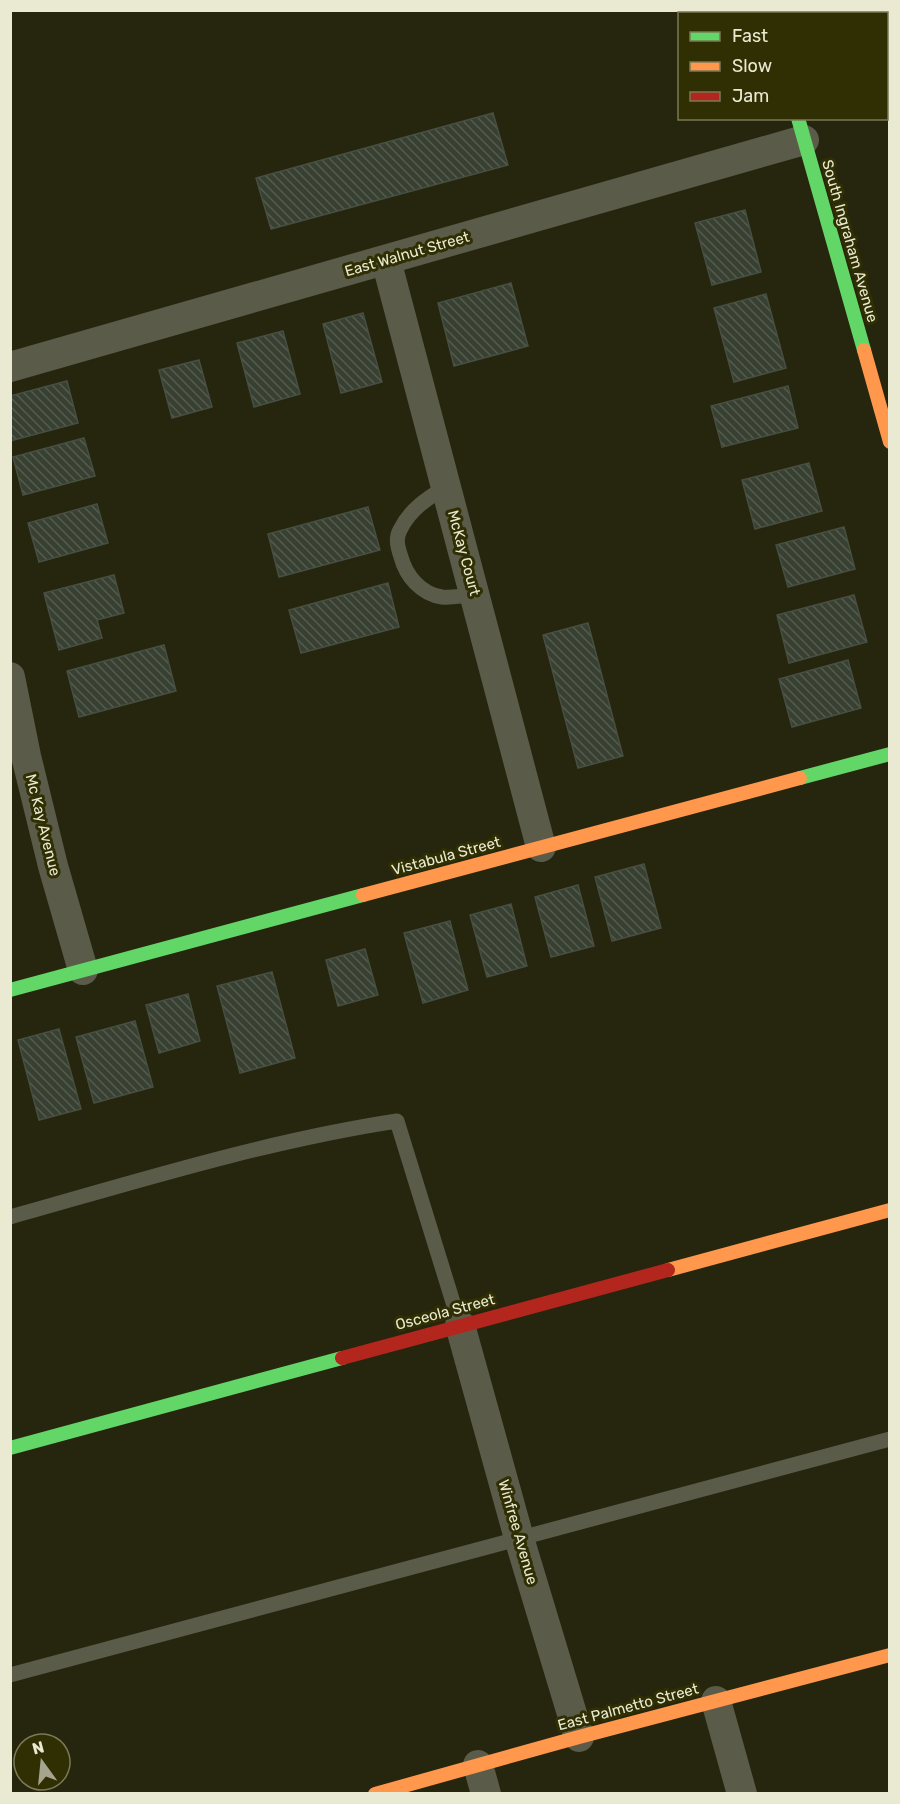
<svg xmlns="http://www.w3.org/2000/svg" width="900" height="1804" viewBox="0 0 900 1804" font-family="Rubik,sans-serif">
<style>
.building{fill:url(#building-back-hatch);stroke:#464f41;stroke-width:1.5}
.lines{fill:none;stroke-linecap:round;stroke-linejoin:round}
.lane{stroke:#5b5b4a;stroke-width:15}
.street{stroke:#5b5b4a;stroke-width:30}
.fast{stroke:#63d668;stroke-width:14}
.slow{stroke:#ff974d;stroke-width:14}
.jam{stroke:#b3261e;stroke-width:14}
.labels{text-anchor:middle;stroke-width:6;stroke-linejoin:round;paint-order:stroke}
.street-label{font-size:15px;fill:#eaead3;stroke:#302f03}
</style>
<defs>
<pattern id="building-back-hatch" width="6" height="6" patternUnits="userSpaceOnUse" patternTransform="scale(1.5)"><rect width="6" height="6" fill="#384032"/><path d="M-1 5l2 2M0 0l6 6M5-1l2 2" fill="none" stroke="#555c4f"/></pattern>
</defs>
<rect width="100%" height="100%" fill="#26250e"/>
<path class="building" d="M493,113L508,165L271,229L256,178Z
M745,210L761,272L712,285L695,223Z
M511,283L528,346L454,366L438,303Z
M766,294L786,368L734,382L714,308Z
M363,313L382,382L341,393L323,324Z
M283,331L300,394L254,407L237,343Z
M199,360L212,407L172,418L159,370Z
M67,381L78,423L10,441V396Z
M788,386L798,428L722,447L711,406Z
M84,438L95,476L23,495L13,457Z
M809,463L822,511L755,529L742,480Z
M97,504L108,543L39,562L28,523Z
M368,507L380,550L279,577L268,534Z
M844,527L855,569L788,587L776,545Z
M114,575L124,613L97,620L102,638L59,650L44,593Z
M388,583L399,627L301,653L289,610Z
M854,595L867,642L789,663L777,615Z
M588,623L623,756L578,768L543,635Z
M164,645L176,691L79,717L67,671Z
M848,660L861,708L792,727L779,679Z
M644,864L661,928L612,941L595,877Z
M578,885L594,946L551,957L535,897Z
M511,904L527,966L487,977L470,915Z
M450,921L468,990L423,1003L404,933Z
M365,949L378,995L338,1006L326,960Z
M272,972L295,1058L240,1073L217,986Z
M188,994L200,1041L159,1053L146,1005Z
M135,1021L153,1087L94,1103L76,1037Z
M59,1029L81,1109L39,1120L18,1040Z"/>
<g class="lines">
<path class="lane" d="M447,486C428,498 410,509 400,530C395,539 398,548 401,557C406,576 421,594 442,597C453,598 464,595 475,595
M10,1217C138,1181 266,1141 397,1121L460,1325
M10,1675L890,1439"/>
<path class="street" d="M386,260L541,847
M10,367L804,140
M10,677L26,756L53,866L83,970
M460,1325L519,1538L579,1737
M716,1701L742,1794
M478,1765L486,1794"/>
<path class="fast" d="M769,10L770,14
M798,118L864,350
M800,778L890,754
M10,990L363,895
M10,1448L342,1358"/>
<path class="slow" d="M864,350L890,442
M363,895L800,778
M668,1270L890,1210
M375,1794L579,1737L890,1655"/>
<path class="jam" d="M342,1358L668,1270"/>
</g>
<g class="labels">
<g class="street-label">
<text transform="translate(850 241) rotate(74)" y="5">South Ingraham Avenue</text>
<text transform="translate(407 254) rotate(-16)" y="5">East Walnut Street</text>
<text transform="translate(464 553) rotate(75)" y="5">McKay Court</text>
<text transform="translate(43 825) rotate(76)" y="5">Mc Kay Avenue</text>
<text transform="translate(446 856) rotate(-15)" y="5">Vistabula Street</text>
<text transform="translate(445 1312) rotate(-15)" y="5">Osceola Street</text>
<text transform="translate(518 1532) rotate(74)" y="5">Winfree Avenue</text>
<text transform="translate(628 1707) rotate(-15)" y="5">East Palmetto Street</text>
</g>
</g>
<rect width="900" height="1804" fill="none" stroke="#eaead3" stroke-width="24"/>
<rect x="678" y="12" width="210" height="108" fill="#302f03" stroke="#7a7a56" stroke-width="1.5"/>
<rect x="690" y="32" width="30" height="9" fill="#63d668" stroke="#7a7a56" stroke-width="1.5"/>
<text x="732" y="42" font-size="18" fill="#eaead3">Fast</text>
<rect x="690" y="62" width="30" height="9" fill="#ff974d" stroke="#7a7a56" stroke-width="1.5"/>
<text x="732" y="72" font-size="18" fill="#eaead3">Slow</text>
<rect x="690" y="92" width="30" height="9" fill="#b3261e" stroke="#7a7a56" stroke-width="1.5"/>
<text x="732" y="102" font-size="18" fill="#eaead3">Jam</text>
<g transform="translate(42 1762) rotate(345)"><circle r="28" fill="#302f03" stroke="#7a7a56" stroke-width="1.5"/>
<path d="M0-4.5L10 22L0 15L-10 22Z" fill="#a5a58e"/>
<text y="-9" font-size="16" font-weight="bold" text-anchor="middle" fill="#eaead3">N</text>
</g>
</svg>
